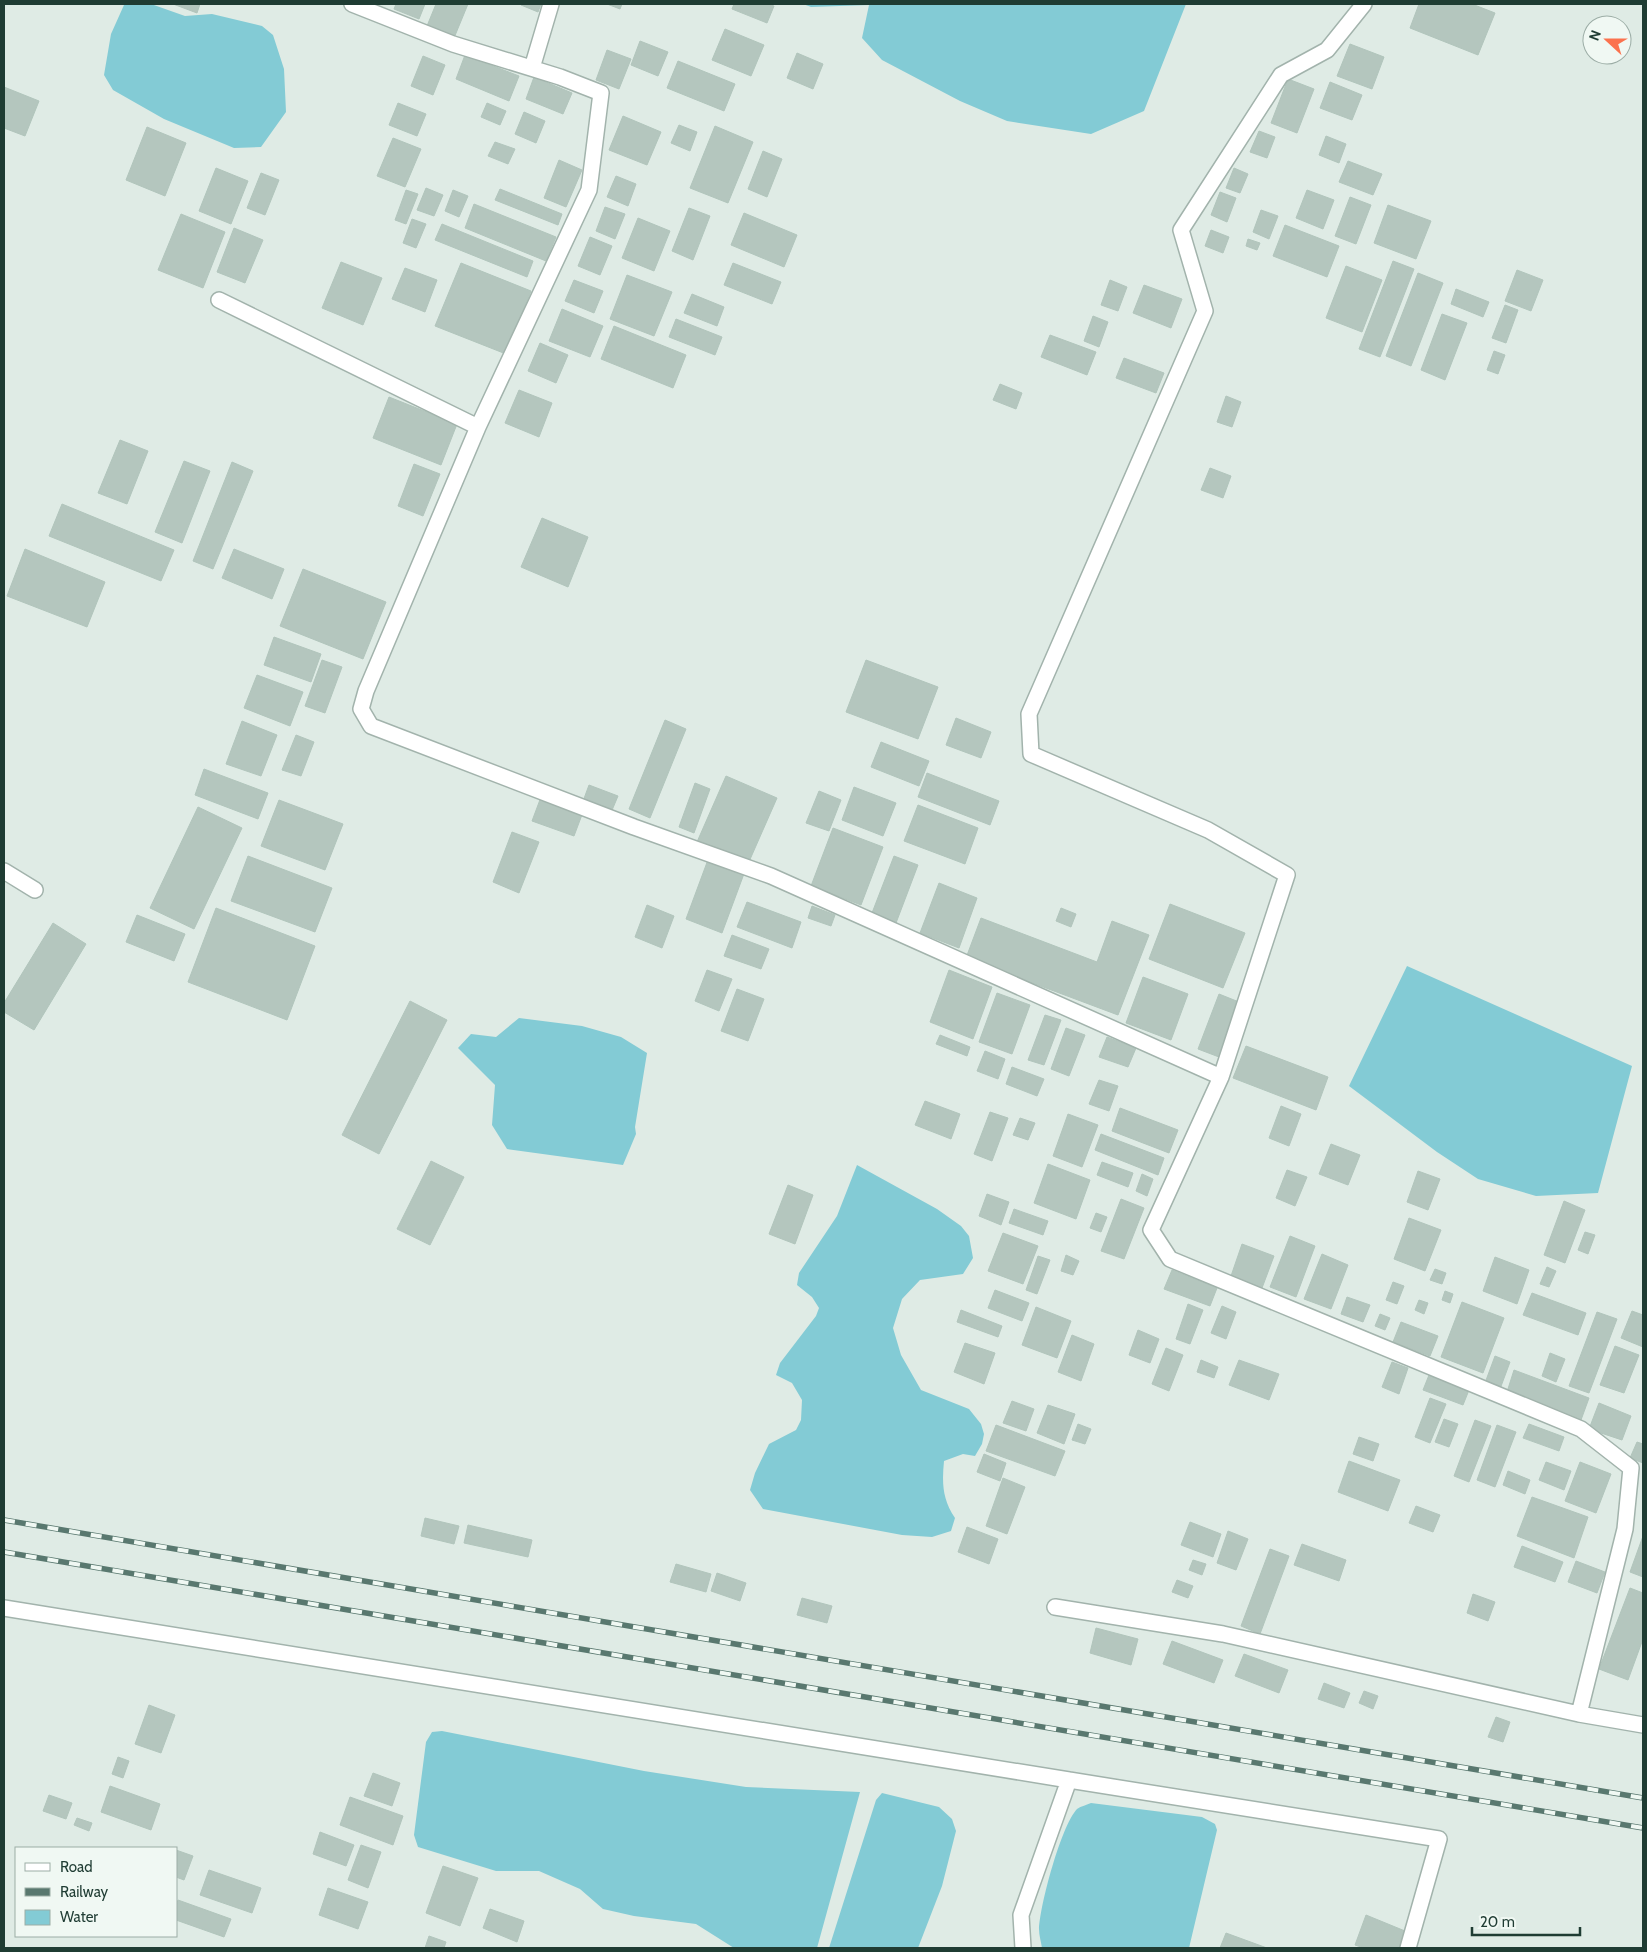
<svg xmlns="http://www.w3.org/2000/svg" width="1647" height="1952" viewBox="0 0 1647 1952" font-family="Cabin,sans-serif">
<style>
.water{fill:#83cbd5}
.building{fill:#b4c6be;stroke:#b1c5bc}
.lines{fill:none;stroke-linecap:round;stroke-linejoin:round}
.street-casing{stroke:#a2b3ac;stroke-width:18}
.street{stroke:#fff;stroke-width:15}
.rail-casing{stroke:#59786f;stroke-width:5.5}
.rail{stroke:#f0f8f3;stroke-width:4;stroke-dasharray:11;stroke-linecap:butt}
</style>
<rect width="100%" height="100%" fill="#dfebe5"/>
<path class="water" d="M151,4L185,16L212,14L262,26L273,35L284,69L286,112L261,147L234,148L164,119L113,90L104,75L111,34L124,5Z
M803,4H1186L1144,111L1091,134L1007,121L960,101L882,60L862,38L869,5L811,7Z
M1407,966L1632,1066L1598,1193L1536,1196L1478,1179L1437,1152L1349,1086Z
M519,1018L582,1026L621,1037L647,1053L635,1127L636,1134L623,1165L507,1149L492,1125L495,1085L458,1048L471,1034L496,1037Z
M857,1165L937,1209L961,1226L969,1236L973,1258L963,1274L920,1280L902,1299L893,1328L901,1355L921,1390L969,1409L981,1424L984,1434L982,1444L975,1456L963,1454L944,1461C942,1482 942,1499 955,1518L951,1531L932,1537L902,1535L763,1509L750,1490L755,1473L769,1444L796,1430L801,1420L802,1400L792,1383L776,1375L780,1363L816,1316L819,1308L812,1297L797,1285L799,1273L837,1216Z
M442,1731L644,1771L746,1787L860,1792L817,1948H734L696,1924L634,1916L603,1909L580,1889L539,1871H496L418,1847L414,1835L426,1742L432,1732Z
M882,1793L939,1807L952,1819L956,1831L942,1886L918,1948H829L876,1800Z
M1091,1803L1202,1817L1215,1824L1217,1830L1189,1948H1042C1041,1942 1039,1935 1039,1929C1040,1905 1061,1826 1077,1809C1081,1806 1087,1805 1091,1803Z"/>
<path class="building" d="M173,4H200L197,13Z
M396,4H425L419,19L394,9Z
M436,4H468L454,38L427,26Z
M522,4H541L538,12L521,5Z
M607,4H622L620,9Z
M734,4H768L774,6L767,23L732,9Z
M1419,4H1472L1495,13L1478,55L1410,28Z
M725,29L764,45L751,76L712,60Z
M640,41L668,52L658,76L631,65Z
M1350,44L1384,57L1372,89L1337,76Z
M607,50L631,59L619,89L596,80Z
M797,53L823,64L813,89L787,78Z
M465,55L519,76L509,101L456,79Z
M423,56L445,65L433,95L411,86Z
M678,61L735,84L724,111L667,88Z
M534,77L572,93L563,114L526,99Z
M1288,79L1314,89L1297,133L1271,123Z
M1330,82L1362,95L1352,120L1320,108Z
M4,87L39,101L25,136L4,128Z
M398,103L426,114L417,136L389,125Z
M487,103L506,111L500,125L481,117Z
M524,112L545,121L536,143L515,134Z
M623,116L661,132L647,165L609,150Z
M679,125L697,132L690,151L671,143Z
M715,126L753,142L728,203L690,188Z
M147,127L186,143L165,196L126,180Z
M1259,131L1275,137L1267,158L1250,152Z
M1326,136L1346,144L1339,163L1319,155Z
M393,138L421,149L405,187L377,176Z
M495,142L515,149L508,164L488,156Z
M763,151L782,159L767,197L748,189Z
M559,160L582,170L566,207L544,198Z
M1348,161L1382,174L1373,195L1339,182Z
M216,168L248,181L231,224L199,211Z
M1234,168L1248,174L1240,193L1226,188Z
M261,173L279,180L265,215L247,208Z
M616,176L636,184L628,206L607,197Z
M426,188L443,195L434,216L417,210Z
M500,189L562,214L558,225L495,200Z
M406,190L418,194L406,224L395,220Z
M453,190L468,196L459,217L445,211Z
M1307,190L1334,200L1323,229L1296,218Z
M1220,192L1236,198L1227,222L1211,215Z
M1350,197L1371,205L1356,244L1335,236Z
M474,204L556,237L546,261L465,228Z
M1388,205L1431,221L1416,259L1374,243Z
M605,207L625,214L615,239L596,231Z
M689,208L710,216L693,260L672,251Z
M1261,210L1278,216L1269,239L1253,232Z
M744,213L797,235L784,267L731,245Z
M181,214L225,232L203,288L158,270Z
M638,218L670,231L654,271L622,258Z
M412,219L426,224L416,248L403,243Z
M442,224L533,261L527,277L435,240Z
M1285,225L1339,246L1327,277L1273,256Z
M234,228L263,240L245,283L217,272Z
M1211,230L1229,237L1223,253L1205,246Z
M590,237L612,246L600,275L578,266Z
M1248,239L1260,243L1257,250L1246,246Z
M1393,261L1414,269L1380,357L1359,349Z
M341,262L382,278L363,325L322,308Z
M461,263L531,291L506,354L435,326Z
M733,263L781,282L772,304L724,285Z
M1346,266L1382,280L1362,332L1326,318Z
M405,268L437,280L425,312L392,299Z
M1517,270L1543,280L1531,311L1505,301Z
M1418,273L1443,283L1411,366L1386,356Z
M627,275L672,292L654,336L610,319Z
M574,280L603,291L594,313L565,301Z
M1110,280L1127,287L1118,311L1101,305Z
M1144,285L1182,299L1171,328L1133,313Z
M1456,289L1489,302L1483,317L1451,304Z
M692,294L724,307L717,326L684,313Z
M1505,305L1518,310L1506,343L1492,338Z
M562,309L603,326L590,357L549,341Z
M1442,314L1467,323L1445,380L1421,370Z
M1093,316L1108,322L1099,347L1084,341Z
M676,319L722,337L715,355L669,337Z
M614,326L686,355L673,388L601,359Z
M1050,335L1096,352L1087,375L1041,357Z
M540,343L568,355L556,383L528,371Z
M1494,351L1505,355L1498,374L1487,370Z
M1124,358L1164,373L1156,393L1116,378Z
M1000,384L1022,393L1016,409L993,400Z
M519,390L552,403L539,437L505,423Z
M1226,396L1241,402L1232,427L1217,422Z
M389,397L457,424L441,465L373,438Z
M120,440L148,451L127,504L98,493Z
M184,461L210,471L182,543L155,532Z
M232,462L253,471L213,569L193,561Z
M414,464L440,474L423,516L398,506Z
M1210,468L1231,476L1223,498L1201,490Z
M62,504L174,550L161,581L49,536Z
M542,518L588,537L568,587L521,567Z
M25,549L105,582L87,627L7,596Z
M234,549L284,569L272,599L222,578Z
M303,569L386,602L363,659L280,626Z
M274,637L321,654L311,682L264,665Z
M322,660L342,667L325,713L305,706Z
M866,660L938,687L918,739L846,712Z
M257,675L303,692L290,726L244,708Z
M956,718L991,732L981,758L946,745Z
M665,720L686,729L650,818L629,809Z
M242,721L277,735L261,776L226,764Z
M296,735L314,742L301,776L282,770Z
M881,742L929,761L919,786L871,767Z
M204,769L268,793L258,819L195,795Z
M927,773L999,801L990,825L918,797Z
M726,776L777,798L748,864L697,842Z
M695,783L710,789L694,833L679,827Z
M589,785L618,796L610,815L582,804Z
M854,787L896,803L883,836L842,820Z
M819,791L841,800L829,831L806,823Z
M541,797L583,812L574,836L532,821Z
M279,800L343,824L325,870L261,846Z
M918,805L978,828L965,864L904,841Z
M198,807L242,828L194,929L150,908Z
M833,828L883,847L861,905L811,886Z
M512,832L539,842L519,893L493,882Z
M248,856L332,888L315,932L231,901Z
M894,856L918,865L896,923L872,913Z
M709,857L745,871L722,933L686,919Z
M939,883L977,898L959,948L920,933Z
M747,902L801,922L792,948L737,927Z
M1170,904L1245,933L1223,988L1149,959Z
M647,905L674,916L662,948L635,937Z
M812,906L835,915L831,926L808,918Z
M216,908L315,946L287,1020L188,982Z
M1061,908L1076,914L1071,927L1056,921Z
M137,915L185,934L174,961L126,942Z
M981,918L1097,962L1112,921L1149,935L1118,1015L966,958Z
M53,923L86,944L34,1030L4,1012V1003Z
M732,935L769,949L761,969L724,956Z
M707,970L732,979L719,1011L695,1001Z
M949,970L992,987L973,1039L930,1022Z
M1143,977L1188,994L1171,1040L1126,1023Z
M737,989L764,999L748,1041L721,1031Z
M997,993L1030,1005L1012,1054L979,1042Z
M1219,994L1239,1002L1219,1057L1198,1049Z
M410,1001L447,1020L379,1154L342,1135Z
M1045,1015L1061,1020L1044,1065L1028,1060Z
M1066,1028L1085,1035L1069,1076L1051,1069Z
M940,1035L970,1047L967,1056L936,1044Z
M1107,1037L1136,1048L1128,1067L1099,1057Z
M1246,1046L1328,1077L1316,1110L1233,1078Z
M985,1051L1005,1059L998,1079L977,1071Z
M1012,1067L1044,1079L1037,1096L1006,1084Z
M1099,1080L1118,1086L1109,1111L1089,1104Z
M925,1101L960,1114L951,1139L915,1125Z
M1281,1106L1301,1114L1289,1146L1269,1138Z
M1120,1108L1178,1130L1169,1153L1112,1131Z
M990,1112L1008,1118L992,1161L974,1154Z
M1068,1114L1098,1125L1082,1167L1053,1156Z
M1020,1118L1035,1123L1028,1140L1013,1135Z
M1101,1134L1164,1158L1158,1175L1095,1150Z
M1331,1144L1360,1155L1348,1185L1319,1174Z
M431,1161L464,1177L430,1245L397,1229Z
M1102,1162L1133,1173L1128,1187L1097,1175Z
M1048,1164L1090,1180L1076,1219L1034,1203Z
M1287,1170L1307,1177L1295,1206L1276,1198Z
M1418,1171L1440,1179L1428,1210L1407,1202Z
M1142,1174L1153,1179L1147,1196L1136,1191Z
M788,1185L813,1195L795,1244L769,1234Z
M987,1194L1009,1202L1001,1225L979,1216Z
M1121,1199L1144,1208L1124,1259L1101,1251Z
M1564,1201L1585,1210L1565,1263L1544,1255Z
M1014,1209L1048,1221L1043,1235L1009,1223Z
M1096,1213L1107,1217L1101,1232L1090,1228Z
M1409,1218L1441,1230L1425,1271L1394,1259Z
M1585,1232L1595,1235L1588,1254L1578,1250Z
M1003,1233L1038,1246L1023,1284L988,1271Z
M1290,1236L1315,1246L1296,1297L1270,1287Z
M1242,1244L1274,1256L1262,1288L1231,1276Z
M1322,1254L1348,1265L1331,1309L1304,1299Z
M1066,1255L1079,1261L1073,1275L1061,1271Z
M1038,1256L1050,1260L1037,1294L1026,1290Z
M1495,1257L1529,1270L1517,1304L1483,1291Z
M1547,1267L1556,1271L1549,1287L1540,1284Z
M1435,1269L1446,1273L1442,1284L1430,1280Z
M1172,1270L1217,1288L1210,1306L1164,1289Z
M1393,1282L1404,1286L1397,1304L1386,1300Z
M995,1290L1029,1303L1022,1321L988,1308Z
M1445,1291L1453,1294L1450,1303L1442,1300Z
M1532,1293L1586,1313L1578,1335L1523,1315Z
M1347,1297L1370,1305L1363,1322L1341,1314Z
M1419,1300L1428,1303L1424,1314L1415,1310Z
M1462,1302L1504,1318L1483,1373L1441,1357Z
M1188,1304L1203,1310L1190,1344L1176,1339Z
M1222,1306L1236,1312L1226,1339L1211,1333Z
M1036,1307L1071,1321L1057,1358L1022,1345Z
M961,1310L1002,1326L998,1337L957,1322Z
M1632,1311L1643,1315V1347L1621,1338Z
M1597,1312L1617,1319L1589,1393L1569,1386Z
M1380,1314L1390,1318L1385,1330L1375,1326Z
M1401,1322L1438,1336L1430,1356L1393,1342Z
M1138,1330L1159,1339L1150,1363L1129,1355Z
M1072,1335L1094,1344L1081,1381L1058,1372Z
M965,1343L995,1353L984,1384L954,1372Z
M1615,1346L1639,1355L1624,1393L1600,1385Z
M1166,1348L1183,1355L1169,1391L1152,1384Z
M1550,1353L1565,1359L1556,1382L1542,1376Z
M1495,1356L1510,1362L1500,1389L1485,1383Z
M1201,1360L1218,1367L1214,1378L1197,1372Z
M1239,1360L1279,1374L1269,1400L1229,1385Z
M1392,1362L1408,1368L1399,1394L1382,1387Z
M1514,1370L1589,1398L1581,1420L1507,1392Z
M1429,1375L1469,1390L1463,1405L1423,1390Z
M1430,1398L1446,1404L1430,1443L1415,1437Z
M1012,1401L1034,1409L1026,1431L1003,1423Z
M1599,1403L1631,1416L1622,1440L1589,1429Z
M1048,1405L1075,1414L1064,1444L1037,1433Z
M1444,1419L1458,1424L1449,1447L1435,1442Z
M1475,1420L1491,1426L1469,1482L1454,1476Z
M1078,1424L1091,1429L1085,1444L1072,1440Z
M1529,1424L1564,1437L1559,1451L1523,1438Z
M996,1425L1065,1451L1055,1476L986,1451Z
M1497,1425L1516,1432L1495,1487L1477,1480Z
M1359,1437L1379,1444L1373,1461L1353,1454Z
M1637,1442L1643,1444V1463L1630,1458Z
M984,1454L1006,1463L1000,1481L977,1472Z
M1349,1461L1400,1480L1388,1511L1338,1492Z
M1546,1462L1571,1471L1564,1490L1539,1480Z
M1580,1462L1611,1474L1596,1513L1565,1501Z
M1508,1471L1530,1480L1525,1494L1503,1485Z
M1003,1478L1025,1487L1007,1534L986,1526Z
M1532,1497L1588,1517L1574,1558L1517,1536Z
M1416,1506L1440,1515L1433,1532L1409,1523Z
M425,1518L459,1526L454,1544L421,1536Z
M1190,1522L1221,1534L1213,1557L1181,1545Z
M468,1525L532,1540L528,1557L464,1543Z
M967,1527L998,1539L989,1564L958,1552Z
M1228,1531L1248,1539L1236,1570L1217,1563Z
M1643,1536V1577L1630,1572Z
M1302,1544L1346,1560L1339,1581L1294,1565Z
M1522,1546L1563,1562L1555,1582L1514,1567Z
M1270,1549L1289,1556L1260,1634L1241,1626Z
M1193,1560L1206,1564L1202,1575L1189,1570Z
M1576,1561L1605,1572L1597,1593L1568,1582Z
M676,1564L711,1574L706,1592L670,1582Z
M717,1573L746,1583L740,1601L711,1591Z
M1177,1580L1193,1586L1188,1598L1172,1592Z
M1630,1588L1643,1593V1639L1628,1680L1599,1669Z
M1473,1594L1495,1602L1488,1621L1467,1613Z
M802,1598L832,1606L827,1623L797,1615Z
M1096,1628L1138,1639L1131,1665L1090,1653Z
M1172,1641L1223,1660L1214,1683L1163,1664Z
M1244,1654L1288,1670L1279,1693L1235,1676Z
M1324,1683L1350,1693L1344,1708L1318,1699Z
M1364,1691L1378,1696L1373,1709L1359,1703Z
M149,1705L175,1715L161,1753L135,1744Z
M1496,1717L1510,1722L1503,1742L1488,1737Z
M118,1757L129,1761L123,1778L112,1774Z
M373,1773L400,1783L392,1806L364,1796Z
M110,1786L160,1804L151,1830L101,1812Z
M49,1795L72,1803L66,1819L43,1811Z
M350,1797L403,1816L393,1845L340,1825Z
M77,1818L92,1823L89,1831L74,1825Z
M320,1832L354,1845L346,1866L313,1854Z
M361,1845L381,1852L368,1888L348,1880Z
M176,1850L193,1856L184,1880L176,1877Z
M443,1866L478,1878L460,1926L426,1913Z
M209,1870L261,1888L252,1913L200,1895Z
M328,1888L368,1902L358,1929L319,1915Z
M178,1900L231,1919L224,1937L176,1920V1906Z
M490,1909L524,1921L517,1942L483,1928Z
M1366,1915L1405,1931L1399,1948H1364L1355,1945Z
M1226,1933L1267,1948H1220Z
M429,1936L446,1942L444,1948H425Z"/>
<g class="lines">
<defs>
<path id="street" d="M1364,4L1327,50L1281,75L1181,230L1205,311L1029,714L1031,754L1208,830L1287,875L1221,1077L1151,1230L1170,1259L1581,1429L1631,1468L1625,1529L1579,1714L1643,1725
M532,68L551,4
M219,300L478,427L589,190L601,93L560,77L453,44L352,4
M478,427L366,691L361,709L371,726L634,827L771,876L1221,1077
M4,871L35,890
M1055,1607L1223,1634L1579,1714
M4,1608L1069,1780L1021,1915L1023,1948
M1069,1780L1439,1839L1408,1948"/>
</defs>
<use href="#street" class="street-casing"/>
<use href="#street" class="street"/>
<defs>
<path id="rail" d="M4,1520L1643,1798
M4,1552L1643,1828"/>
</defs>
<use href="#rail" class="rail-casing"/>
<use href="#rail" class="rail"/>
</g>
<rect width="1647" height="1952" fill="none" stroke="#1f3c33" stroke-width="10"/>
<rect x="15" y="1847" width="162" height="90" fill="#f0f8f3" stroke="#9cada6"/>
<rect x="25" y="1863" width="25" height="8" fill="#ffffff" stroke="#9cada6"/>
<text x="60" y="1872" font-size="15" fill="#1f3c33">Road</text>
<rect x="25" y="1888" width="25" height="8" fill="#59786f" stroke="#9cada6"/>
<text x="60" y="1897" font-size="15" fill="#1f3c33">Railway</text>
<rect x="25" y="1910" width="25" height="15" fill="#83cbd5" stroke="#9cada6"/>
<text x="60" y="1922" font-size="15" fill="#1f3c33">Water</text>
<g transform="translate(1607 40) rotate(291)"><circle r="24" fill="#f0f8f3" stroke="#9cada6"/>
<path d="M0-4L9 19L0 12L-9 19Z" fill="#fb724e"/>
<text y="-8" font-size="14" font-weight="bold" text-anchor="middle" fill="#1f3c33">N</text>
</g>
<path d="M1472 1927v8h108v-8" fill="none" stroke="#1f3c33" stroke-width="2.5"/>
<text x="1480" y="1927" font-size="15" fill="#1f3c33" stroke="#f0f8f3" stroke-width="4" paint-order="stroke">20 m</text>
</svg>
